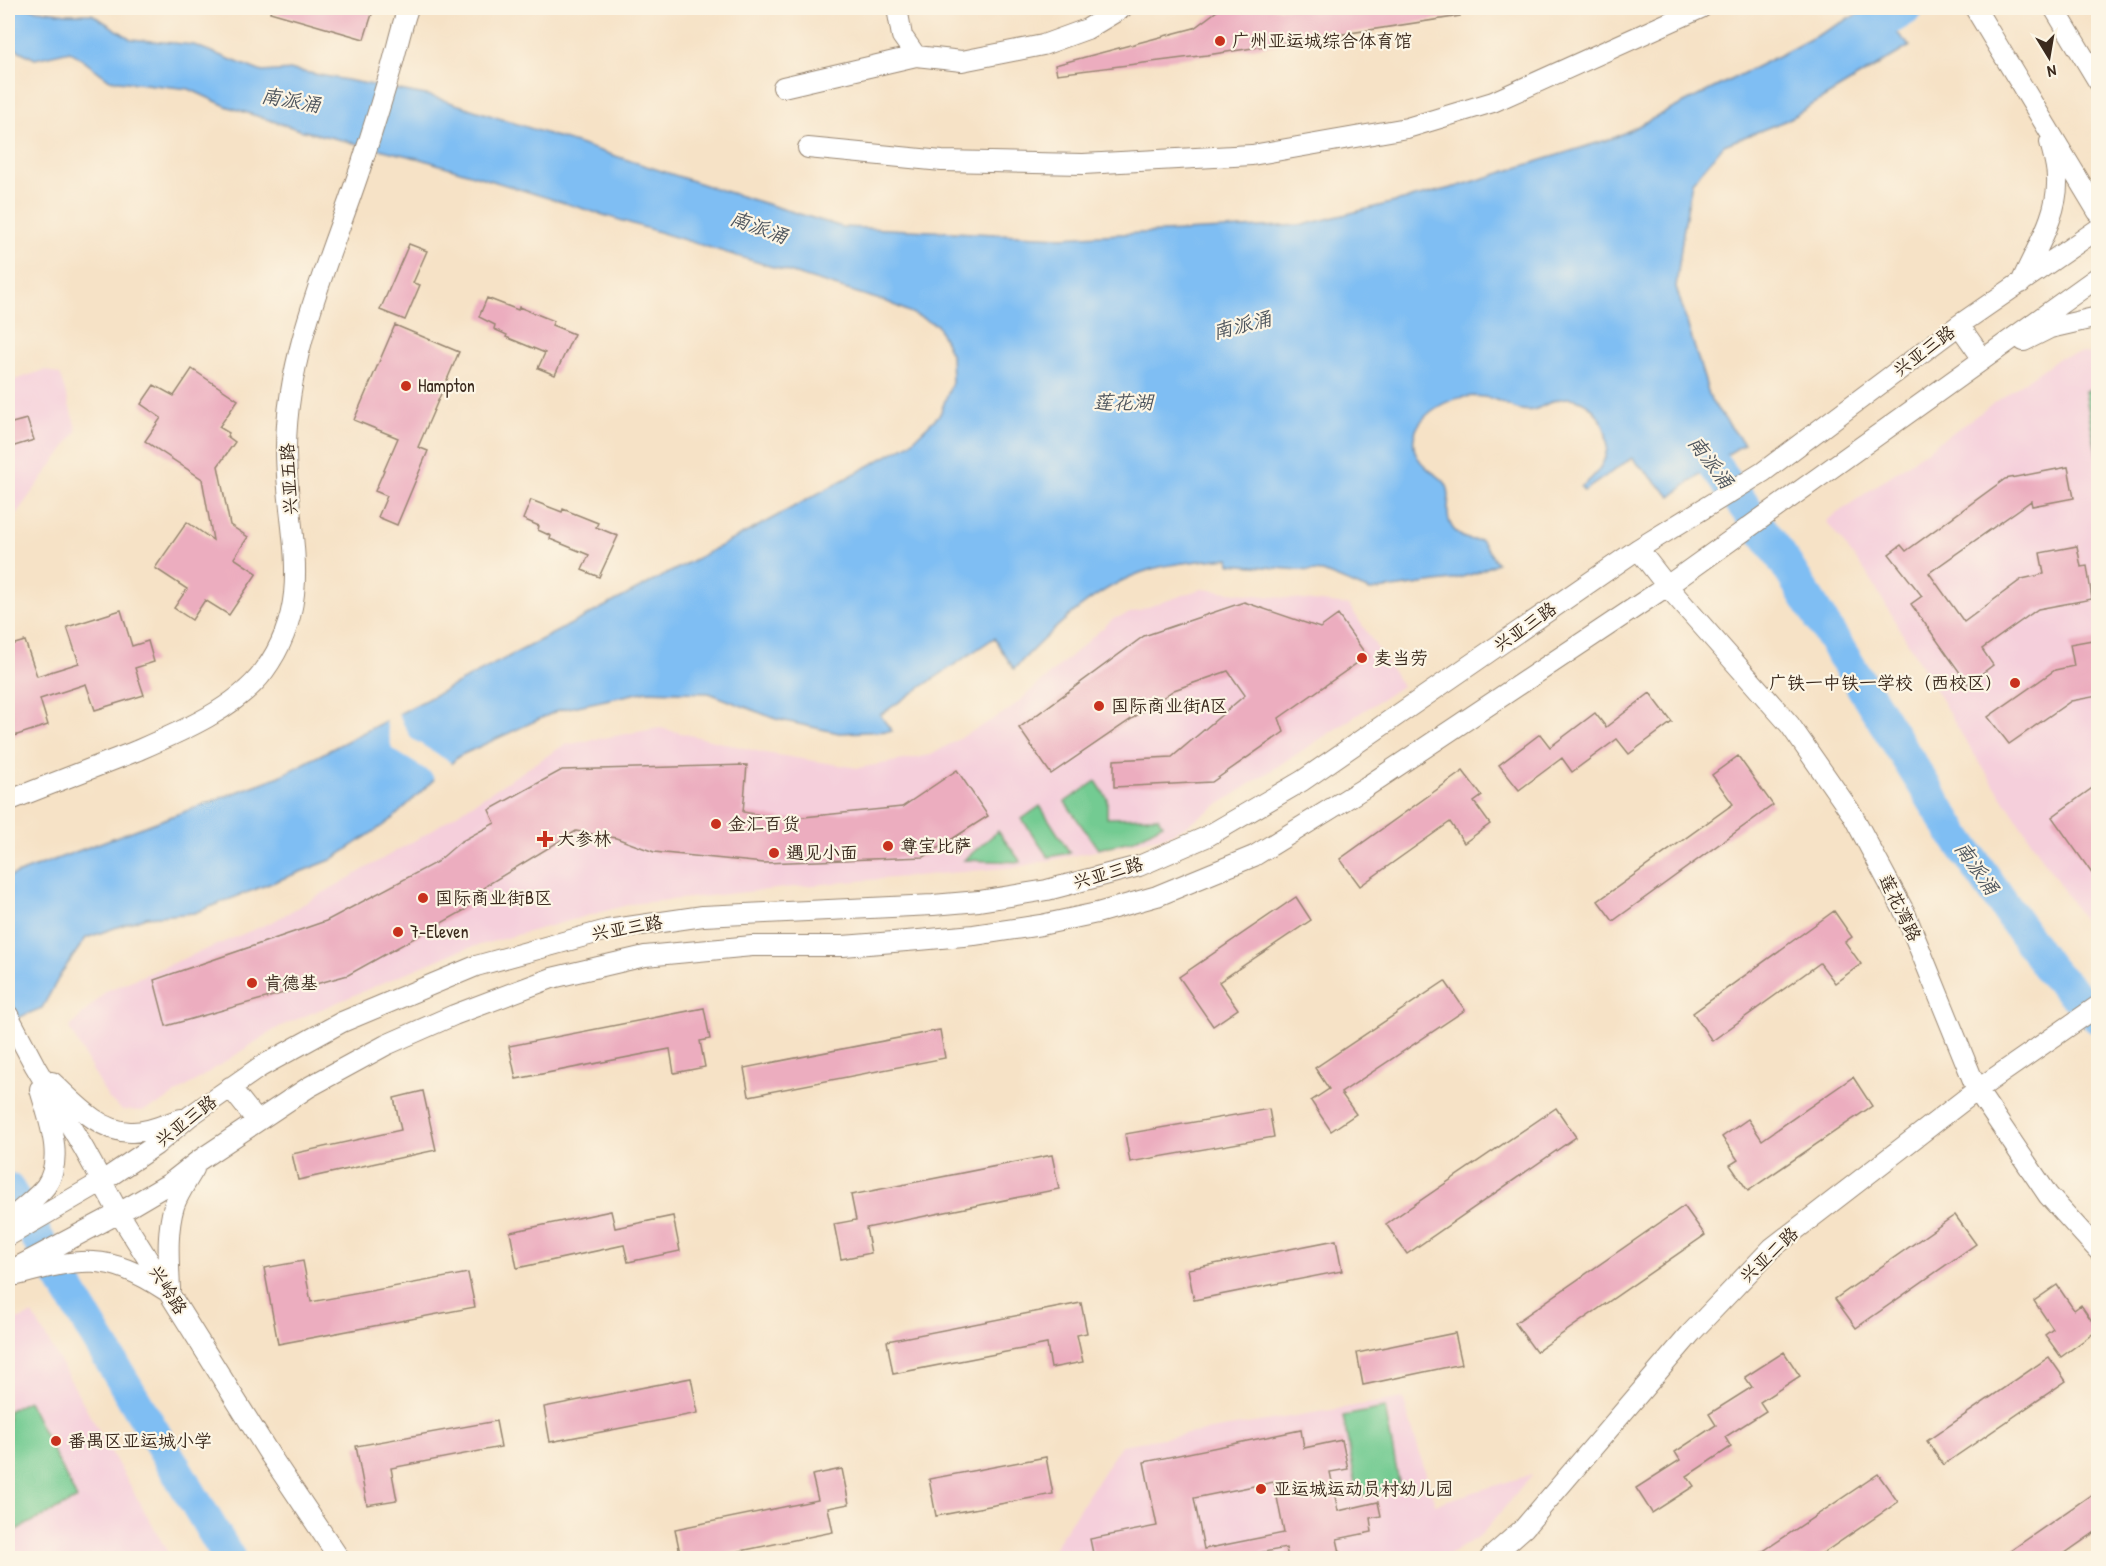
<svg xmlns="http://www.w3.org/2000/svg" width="2106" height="1566" viewBox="0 0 2106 1566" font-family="'Patrick Hand','LXGW WenKai TC',sans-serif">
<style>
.built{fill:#f5cfdb}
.green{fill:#73cb92;stroke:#577a58;stroke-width:1.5}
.water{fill:#7fbef3;stroke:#5d7488;stroke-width:1.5}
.pier{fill:#f6e2c6}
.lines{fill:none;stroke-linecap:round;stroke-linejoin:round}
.river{stroke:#7fbef3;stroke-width:33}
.building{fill:#ecadbf;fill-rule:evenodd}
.minor-casing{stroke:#988672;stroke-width:22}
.minor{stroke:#fff;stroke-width:20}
.poi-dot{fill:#c8321e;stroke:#fcf5e5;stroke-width:2}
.labels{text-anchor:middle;stroke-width:4.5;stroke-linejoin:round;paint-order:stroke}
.poi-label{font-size:18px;fill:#3b2a1e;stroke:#fcf5e5;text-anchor:start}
.street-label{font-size:18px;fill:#3b2a1e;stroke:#fcf5e5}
.water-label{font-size:20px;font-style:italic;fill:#4f565e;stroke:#fcf5e5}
</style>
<rect width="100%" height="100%" fill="#fcf5e5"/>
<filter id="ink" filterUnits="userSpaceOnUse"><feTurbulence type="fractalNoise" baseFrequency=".0167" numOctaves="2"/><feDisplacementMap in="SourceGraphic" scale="12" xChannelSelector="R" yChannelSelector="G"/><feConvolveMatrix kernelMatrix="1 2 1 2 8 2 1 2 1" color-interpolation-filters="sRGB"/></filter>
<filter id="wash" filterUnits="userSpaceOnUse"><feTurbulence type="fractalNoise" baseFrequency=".008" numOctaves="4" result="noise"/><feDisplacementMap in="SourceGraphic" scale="24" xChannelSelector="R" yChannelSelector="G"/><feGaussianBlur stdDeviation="1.35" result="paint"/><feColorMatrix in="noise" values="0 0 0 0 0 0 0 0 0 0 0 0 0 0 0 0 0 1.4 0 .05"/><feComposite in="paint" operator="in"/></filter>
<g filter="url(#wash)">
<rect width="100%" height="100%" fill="#f6e2c6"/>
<path class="built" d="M2083,353L2098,355V939L2091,932L1968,745L1868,575L1826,521L2060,357Z
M45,370L60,375L77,431L8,525V382Z
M1201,589L1349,605L1402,686L1184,827L1164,837L1018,867L824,884L631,904L458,951L279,1027L158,1105L142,1111L122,1110L108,1098L69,1028L106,991L274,921L424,835L564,745L660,728L765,753L858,768L931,755L1009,710L1113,619Z
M33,1314L171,1558H8V1323Z
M1403,1398L1435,1504L1533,1474L1482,1534L1445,1558H1047L1121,1445Z"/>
<path class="green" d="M2098,388V462L2085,391Z
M1096,781L1107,798V818L1158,817L1163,824L1134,840L1098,849L1065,802Z
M1040,806L1070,853L1048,857L1022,819Z
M998,831L1021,862L964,860Z
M28,1401L77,1499L8,1534V1411Z
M1385,1408L1400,1488L1358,1496L1343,1416Z"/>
<path class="water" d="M8,8H25L67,14H92L131,39L194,45L262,72L293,70L431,96L711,187L842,227L1061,237L1303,225L1459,186L1616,137L1782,54L1869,8H1873L1910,46L1787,120L1724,145L1692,182L1683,233L1676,287L1711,401L1744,444L1713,463L1671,497L1632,458L1584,491L1581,487C1596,476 1608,462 1607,442C1605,416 1584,391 1556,400C1543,404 1537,413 1522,410C1513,409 1505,403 1496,400C1476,393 1454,396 1436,408C1413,423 1404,448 1427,468C1434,475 1443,477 1447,486C1451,494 1448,500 1448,508C1446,529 1462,542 1481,540L1497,563L1476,573L1451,580L1370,591L1323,572L1230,564L1229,558C1206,560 1182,562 1160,567C1102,580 1054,627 1014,669L994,638L880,715L892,731L839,733L776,719L709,693L647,691L559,710L459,756L391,820L331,860L194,913L146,917L86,938L62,972L42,1008L8,1022V877L280,776L753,529L909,444L940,414L952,382L951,354L937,325L890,303L421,159L300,130L226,106L189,89L110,80L70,51L35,59L8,45Z"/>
<path class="pier" d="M397,712L411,738L450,762L452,767L436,782L431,773L392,749L385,718Z"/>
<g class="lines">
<path class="river" d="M1849,44L1907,8
M1687,429L1779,553L1955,835L2049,969L2098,1017
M8,1189L229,1558"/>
</g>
<g id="blocks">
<path class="building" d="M271,8H374L364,39L270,12Z
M1221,8H1460V16L1207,55L1057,74L1055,65L1194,28Z
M409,244L427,251L413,283L420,285L405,320L380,310Z
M487,298L518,310L519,307L554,321L552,325L574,334L555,375L538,368L545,353L506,337L507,335L494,329L495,325L479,317Z
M395,325L459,352L418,447L428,451L397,525L378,517L387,496L375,491L398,438L354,420Z
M192,369L238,400L219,427L229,433L227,436L235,442L218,466L230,525L248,537L234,558L257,573L229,615L205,600L192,620L174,608L187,589L155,568L187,522L213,540L202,479L145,441L161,418L141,404L154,385L174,396Z
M27,419L34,440L8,448V424Z
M2068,467L2074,498L2032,506L2031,501L1929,573L1964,622L2022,579L2044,574L2040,553L2077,546L2081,567L2087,566L2092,599L2038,609L1982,649L1993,665L1968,684L1911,604L1922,596L1889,554L1901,545L1906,551L2005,479Z
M531,500L562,512L563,509L598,523L596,527L618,536L599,577L582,570L589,555L550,539L551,536L538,530L539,526L523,519Z
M1244,602L1320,628L1338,615L1367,656L1279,718L1284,732L1212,782L1114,787V760L1172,757L1245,695L1228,671L1174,690L1051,774L1019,728L1144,636Z
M121,610L132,646L148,641L154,662L135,668L144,695L95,710L86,684L40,699L48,725L8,738V646L25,641L37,676L79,663L67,627Z
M2098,639V696L2071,701L2009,744L1988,717L2055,670L2074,666L2070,644Z
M1650,693L1672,722L1629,754L1617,739L1572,772L1562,758L1519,790L1499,765L1540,734L1550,747L1595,713L1606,727Z
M1738,756L1773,805L1613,921L1598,901L1733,804L1712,775Z
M747,765L743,812L784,819L902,807L957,770L988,816L924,857L764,863L654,852L616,838L576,831L487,885L465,910L348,975L166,1026L154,980L326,921L437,862L460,842L495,823L489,810L562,770Z
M1463,771L1482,796L1474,802L1490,824L1464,843L1450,822L1360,886L1340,859Z
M2098,784V882L2052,817Z
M1296,897L1311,920L1219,982L1238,1009L1213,1026L1179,977Z
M1834,911L1852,937L1845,942L1861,964L1835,983L1820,963L1712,1041L1693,1013Z
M1445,981L1465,1010L1341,1093L1356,1114L1331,1131L1311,1101L1329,1089L1315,1068Z
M704,1008L710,1039L700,1041L705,1067L674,1073L670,1049L516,1079L509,1046Z
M940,1030L945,1058L749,1096L744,1068Z
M1853,1077L1872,1106L1748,1191L1730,1165L1738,1160L1722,1137L1748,1119L1762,1140Z
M423,1091L436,1150L298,1180L292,1154L401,1130L394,1098Z
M1556,1108L1576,1137L1407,1254L1386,1224Z
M1269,1109L1274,1137L1130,1162L1125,1134Z
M1052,1155L1059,1189L866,1228L871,1253L841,1259L834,1224L856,1220L851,1195Z
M1684,1206L1705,1235L1536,1352L1515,1323Z
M611,1211L615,1228L673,1216L680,1251L628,1262L624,1245L517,1268L510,1232Z
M1955,1215L1976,1244L1856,1328L1835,1299Z
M1336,1240L1342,1271L1194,1300L1188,1269Z
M303,1261L311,1302L468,1273L475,1307L278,1344L264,1268Z
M2057,1285L2074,1310L2081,1305L2098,1330L2061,1357L2045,1335L2053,1329L2034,1301Z
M1081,1303L1087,1333L1077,1335L1083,1362L1051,1368L1047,1344L893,1374L887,1341Z
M1455,1333L1462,1364L1363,1385L1357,1353Z
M1784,1352L1800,1376L1760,1402L1766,1411L1725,1437L1731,1447L1687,1476L1694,1486L1652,1513L1636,1488L1680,1460L1675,1452L1716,1425L1709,1414L1752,1387L1745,1377Z
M2049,1357L2066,1381L1943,1465L1927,1441Z
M691,1378L698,1413L550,1442L544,1407Z
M496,1421L501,1447L391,1468L397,1500L367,1505L356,1446Z
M1301,1430L1304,1448L1342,1440L1348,1469L1330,1472L1338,1511L1378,1502L1381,1516L1370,1518L1372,1532L1337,1539L1341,1557L1288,1558L1286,1548L1231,1558H1094L1090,1539L1157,1526L1144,1462ZM1274,1482L1284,1533L1204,1549L1194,1498Z
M1046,1457L1053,1494L936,1516L929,1479Z
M842,1469L849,1504L828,1508L833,1532L706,1558H681L675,1529L818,1500L812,1475Z
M1878,1474L1898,1502L1816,1558H1753Z
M2098,1490V1530L2058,1558H2000Z"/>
</g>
</g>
<g filter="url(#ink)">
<use href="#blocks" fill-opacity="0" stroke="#988672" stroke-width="1.5"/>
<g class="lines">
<defs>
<path id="minor" d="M897,8L902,36L916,56L962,61L1043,45L1087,29L1122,8
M1975,8L2098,212
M2054,8L2098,81
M783,87L916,56
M808,148L942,161L1083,164L1252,155L1407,128L1493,102L1701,8
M2021,283C2035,250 2059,215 2057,178C2057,166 2053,154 2050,142
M1959,325L1983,359
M2024,341L2050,328L2098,317
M1638,549L1667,586L1790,725L1852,814L1905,913L1977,1090L2048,1195L2098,1250
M8,801C50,784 93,768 136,751C178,733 236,709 264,671C318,597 285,529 286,447C287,349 332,255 362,163C372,132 382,100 391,69C397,48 401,28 408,8
M8,1015L35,1066L84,1149L119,1213L270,1455L339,1558
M52,1082C74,1102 98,1131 130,1132C147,1133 165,1124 181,1119
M230,1087L257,1121
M8,1222C19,1210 36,1199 46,1186C65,1158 48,1118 40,1089
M8,1236L101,1182L156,1145L190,1116L260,1067L342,1022L476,966L607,930L703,916L933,905L979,901L1047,890L1139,866L1206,837L1302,781L1638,549L1763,472L1959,325L2098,229
M8,1272L119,1213L170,1183L198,1161L309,1087L386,1045L454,1015L552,978L645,956L752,946H843L919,940L974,935L1041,925L1097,913L1157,896L1254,856L1366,787L1667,586L2098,277
M17,1275C81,1258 107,1252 165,1290
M170,1290C169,1263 166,1233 174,1206C178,1194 187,1181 194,1169
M1490,1558L1524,1528L1691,1333L1772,1248L1977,1090L2098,1006"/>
</defs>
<use href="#minor" class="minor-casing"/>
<use href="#minor" class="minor"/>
</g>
</g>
<g class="poi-dot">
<circle cx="1220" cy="41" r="6"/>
<circle cx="406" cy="386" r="6"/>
<circle cx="1362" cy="658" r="6"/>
<circle cx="2015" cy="683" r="6"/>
<circle cx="1099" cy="706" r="6"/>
<circle cx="716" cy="824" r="6"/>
<path d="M542 830h6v6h6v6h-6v6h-6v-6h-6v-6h6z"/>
<circle cx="888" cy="846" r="6"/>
<circle cx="774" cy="853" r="6"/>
<circle cx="423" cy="898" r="6"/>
<circle cx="398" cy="932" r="6"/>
<circle cx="252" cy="983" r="6"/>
<circle cx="56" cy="1441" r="6"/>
<circle cx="1261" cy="1489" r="6"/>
</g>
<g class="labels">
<g class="poi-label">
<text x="1232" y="47">广州亚运城综合体育馆</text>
<text x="418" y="392">Hampton</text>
<text x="1374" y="664">麦当劳</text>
<text x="2003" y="689" text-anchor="end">广铁一中铁一学校（西校区）</text>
<text x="1111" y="712">国际商业街A区</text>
<text x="728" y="830">金汇百货</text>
<text x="557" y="845">大参林</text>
<text x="900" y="852">尊宝比萨</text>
<text x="786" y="859">遇见小面</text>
<text x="435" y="904">国际商业街B区</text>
<text x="410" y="938">7-Eleven</text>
<text x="264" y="989">肯德基</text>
<text x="68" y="1447">番禺区亚运城小学</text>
<text x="1273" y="1495">亚运城运动员村幼儿园</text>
</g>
<g class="street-label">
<text transform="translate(1924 351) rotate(-37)" y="6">兴亚三路</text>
<text transform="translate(289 479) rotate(-93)" y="6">兴亚五路</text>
<text transform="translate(1525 627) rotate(-35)" y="6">兴亚三路</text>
<text transform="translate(1108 873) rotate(-16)" y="6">兴亚三路</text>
<text transform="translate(1900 908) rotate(64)" y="6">莲花湾路</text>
<text transform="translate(627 928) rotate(-10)" y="6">兴亚三路</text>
<text transform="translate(186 1121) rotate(-38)" y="6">兴亚三路</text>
<text transform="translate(1769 1255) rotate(-43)" y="6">兴亚二路</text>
<text transform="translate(168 1290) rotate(58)" y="6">兴岭路</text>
</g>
<g class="water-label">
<text transform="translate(291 100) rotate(10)" y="7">南派涌</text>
<text transform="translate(759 227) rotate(20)" y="7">南派涌</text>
<text transform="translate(1242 325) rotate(-14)" y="7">南派涌</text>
<text x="1123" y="409">莲花湖</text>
<text transform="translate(1711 462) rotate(53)" y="7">南派涌</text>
<text transform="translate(1977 868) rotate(55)" y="7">南派涌</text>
</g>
</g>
<rect width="2106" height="1566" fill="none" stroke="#fcf5e5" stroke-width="30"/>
<g transform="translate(2049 57) rotate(169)" stroke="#fcf5e5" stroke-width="4.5" paint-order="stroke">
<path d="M0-4.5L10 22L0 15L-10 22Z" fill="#3b2a1e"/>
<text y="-9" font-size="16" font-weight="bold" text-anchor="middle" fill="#3b2a1e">N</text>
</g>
</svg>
